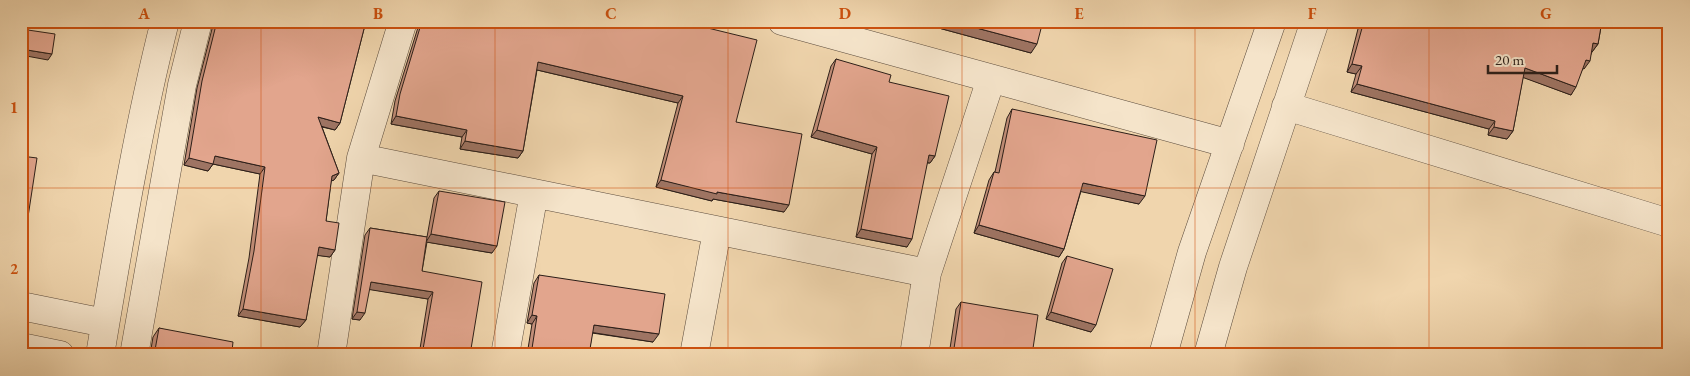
<svg xmlns="http://www.w3.org/2000/svg" width="1690" height="376" viewBox="0 0 1690 376" font-family="'EB Garamond',serif">
<style>
.lines{fill:none;stroke-linecap:round;stroke-linejoin:round}
.minor-casing{stroke:#5c4c3d;stroke-width:29}
.minor{stroke:#f5e4ca;stroke-width:28}
.wall{fill:#c28e79;stroke:#2b1e18}
.shaded-wall{fill:#9e7463;stroke:#2b1e18}
.building{fill:#e2a58d;stroke:#2b1e18}
.grid{fill:none;stroke:#cc500e;stroke-width:1;stroke-opacity:0.55}
.neatline{fill:none;stroke:#cc500e;stroke-width:2}
.grid-label{font-size:16px;text-anchor:middle;font-weight:bold;fill:#cc500e}
</style>
<rect width="100%" height="100%" fill="#f0d5ad"/>
<filter id="stains"><feTurbulence type="fractalNoise" baseFrequency=".004" numOctaves="4"/><feColorMatrix values="0 0 0 0 .2 0 0 0 0 .09 0 0 0 0 .02 0 0 0 .5 -.17"/></filter>
<radialGradient id="worn" r=".72"><stop offset=".6" stop-color="#630" stop-opacity="0"/><stop offset="1" stop-color="#630" stop-opacity=".3"/></radialGradient>
<g class="lines">
<defs>
<path id="minor" d="M782,21L1230,144
M1286,106L1669,223
M361,158L927,273
M21,306L105,323
M21,347L60,355
M100,355C119,243 137,131 165,21
M134,355L182,85L198,21
M331,355L361,158L403,21
M505,355L534,193
M694,355L717,231
M914,355L927,273L991,79
M1163,355L1192,252L1272,21
M1208,355L1233,267L1315,21"/>
</defs>
<use href="#minor" class="minor-casing"/>
<use href="#minor" class="minor"/>
</g>
<path class="wall" d="M213,21H366L340,123L335,130L322,127L339,173L334,180L331,181L326,221L335,250L330,257L317,255L306,320L300,327L238,316L249,258L260,174L213,164L208,171L184,165L197,88L213,25Z
M420,21H679L736,122L784,212L713,199L712,201L656,187L678,103L537,70L523,151L518,158L460,149L462,137L391,124L395,101Z
M936,21H1043L1031,53L935,27Z
M1360,21H1602L1598,44L1592,52L1584,69L1583,68L1571,95L1523,77L1513,131L1507,139L1488,135L1489,129L1351,92L1356,74L1347,72Z
M836,59L889,82L935,156L930,163H927L907,247L856,237L872,154L811,137L831,66Z
M1012,109L1139,204L1081,191L1064,249L1059,257L974,233L989,180L994,172H995L1007,118Z
M439,191L492,253L427,242L422,271L470,355H419L428,299L369,289L360,320L352,319L365,235L370,228L427,237L434,198Z
M1067,256L1091,332L1046,319L1062,263Z
M539,275L653,342L592,333L589,355H527L532,324L527,323L534,283Z
M961,302L1032,355H949L956,309Z
M159,328L232,351L253,355H150L153,337Z"/>
<path class="shaded-wall" d="M939,21H950L1037,44L1031,53L935,27Z
M1593,43L1598,44L1592,52L1588,51Z
M21,49L52,54L48,60L21,55Z
M1586,60L1590,61L1584,69L1581,68Z
M538,62L683,96L678,103L533,69Z
M1352,64L1362,66L1356,74L1347,72Z
M1525,68L1576,87L1571,95L1519,76Z
M1357,84L1495,121L1489,129L1351,92Z
M396,116L467,130L462,137L391,124Z
M318,117L340,123L335,130L313,124Z
M1494,127L1513,131L1507,139L1488,135Z
M817,130L877,147L872,154L811,137Z
M465,141L523,151L518,158L460,149Z
M929,155L935,156L930,163L924,162Z
M215,156L265,167L260,174L213,164L208,171L184,165L189,158Z
M339,173L334,180L326,183L332,176Z
M661,180L717,192L789,205L784,212L713,199L712,201L656,187Z
M1083,183L1145,196L1139,204L1078,191Z
M979,225L1064,249L1059,257L974,233Z
M21,229L26,230L21,237Z
M861,229L912,239L907,247L856,237Z
M431,234L497,246L492,253L426,242Z
M319,247L335,250L330,257L314,255Z
M371,282L433,292L428,299L366,289Z
M243,309L306,320L300,327L238,316Z
M357,312L365,313L360,320L352,319Z
M1051,312L1096,325L1091,332L1046,319Z
M532,315L537,316L532,324L527,323Z
M594,325L659,334L653,342L589,332Z"/>
<path class="building" d="M217,21H366L340,123L318,117L339,173L332,176L326,221L339,223L335,250L319,247L306,320L243,309L254,251L265,167L215,156L213,164L189,158L202,81Z
M422,21H679L757,40L736,122L802,134L789,205L717,192V194L661,180L683,96L538,62L523,151L465,141L467,130L396,116L400,94Z
M950,21H1043L1037,44Z
M1364,21H1602L1598,44L1593,43L1590,61L1586,60L1576,87L1525,68L1513,131L1494,127L1495,121L1357,84L1362,66L1352,64Z
M21,29L55,34L52,54L21,49Z
M836,59L891,75L889,82L949,96L935,156L929,155L912,239L861,229L877,147L817,130Z
M1012,109L1157,140L1145,196L1083,183L1064,249L979,225L994,172L999,173Z
M21,156L37,158L26,230L21,229Z
M439,191L505,202L497,246L431,234Z
M370,228L427,237L422,271L482,282L470,355H422L433,292L371,282L365,313L357,312Z
M1067,256L1113,269L1096,325L1051,312Z
M539,275L665,294L659,334L594,325L589,355H531L537,316L532,315Z
M961,302L1038,315L1032,355H953Z
M159,328L233,342L232,351L253,355H153L155,350Z"/>
<path class="grid" d="M261,21V355M495,21V355M728,21V355M962,21V355M1195,21V355M1429,21V355M21,188H1669"/>
<rect width="1690" height="376" fill="none" stroke="#f0d5ad" stroke-width="55"/>
<path d="M1488 65v8h69v-8" fill="none" stroke="#2b1e18" stroke-width="2.5"/>
<text x="1495" y="65" font-size="15" fill="#2b1e18" stroke="#f5e4ca" stroke-width="4" paint-order="stroke">20 m</text>
<rect x="28" y="28" width="1634" height="320" class="neatline"/>
<g class="grid-label">
<text x="144" y="19">A</text>
<text x="378" y="19">B</text>
<text x="611" y="19">C</text>
<text x="845" y="19">D</text>
<text x="1079" y="19">E</text>
<text x="1312" y="19">F</text>
<text x="1546" y="19">G</text>
<text x="14" y="113">1</text>
<text x="14" y="274">2</text>
</g>
<rect width="100%" height="100%" filter="url(#stains)"/>
<rect width="100%" height="100%" fill="url(#worn)"/>
</svg>
